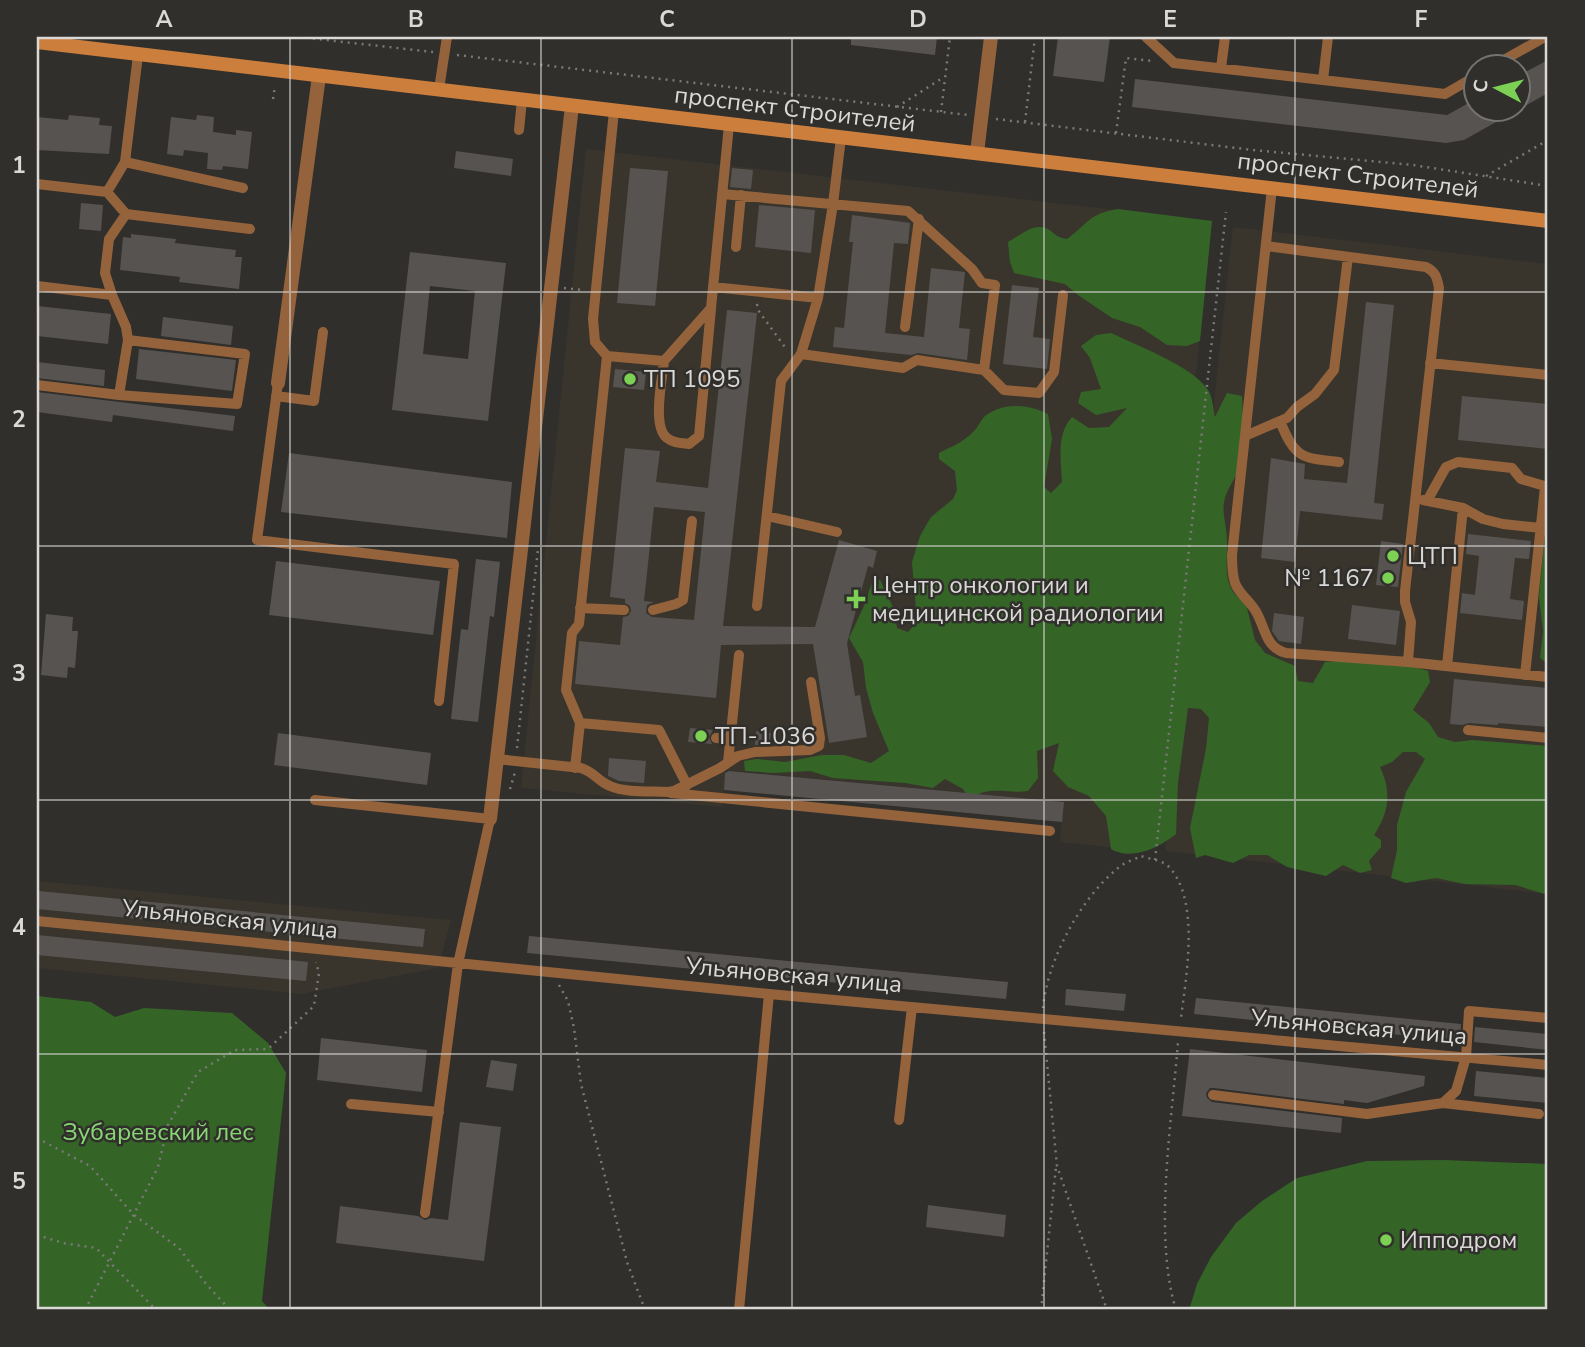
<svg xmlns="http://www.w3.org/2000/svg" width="1585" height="1347" viewBox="0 0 1585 1347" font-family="'Nunito Sans',sans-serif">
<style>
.built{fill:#39352c}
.green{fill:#346527}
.building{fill:#575351;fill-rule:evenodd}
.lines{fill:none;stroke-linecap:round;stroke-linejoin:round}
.path{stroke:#7a7977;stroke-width:2.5;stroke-dasharray:2 5;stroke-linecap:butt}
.lane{stroke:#94633c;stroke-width:10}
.street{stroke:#94633c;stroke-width:14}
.secondary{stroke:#cc7e3d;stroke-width:14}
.grid{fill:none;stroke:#dad9d7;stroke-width:2;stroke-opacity:0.55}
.poi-dot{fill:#7cd155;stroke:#302f2c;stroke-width:2.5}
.labels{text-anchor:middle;stroke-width:5;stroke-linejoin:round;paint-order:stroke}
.street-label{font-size:24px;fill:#dad9d7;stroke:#302f2c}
.poi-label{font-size:24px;fill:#dad9d7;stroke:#302f2c;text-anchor:start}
.park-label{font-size:24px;fill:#88d774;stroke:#302f2c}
.neatline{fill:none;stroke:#dad9d7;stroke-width:2.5}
.grid-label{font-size:23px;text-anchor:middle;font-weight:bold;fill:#dad9d7}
</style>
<rect width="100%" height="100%" fill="#302f2c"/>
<path class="built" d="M586,149L1212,221L1146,851L1060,842L1063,802L726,770L722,807L521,788Z
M1233,227L1548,264V894L1165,851Z
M37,881L451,920L438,968L301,994L37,968Z"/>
<path class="green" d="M1118,209L1212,221L1200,341L1187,346L1167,345L1140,327L1112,318L1078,295L1065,284L1014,273L1010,262L1008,242C1022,234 1037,220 1051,231C1057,236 1059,238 1067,239C1089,223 1088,214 1118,209Z
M1111,333C1136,345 1194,367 1208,390C1213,397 1213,410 1215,417L1227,393L1242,396C1243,419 1245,444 1239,467C1236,479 1226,489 1224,502C1222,514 1227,528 1227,540C1228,564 1220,587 1246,604L1255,640L1265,653L1295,666L1298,681L1313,683L1325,662C1357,661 1397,661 1428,671L1430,682L1413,710L1429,723L1438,737L1455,742L1472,740L1548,746V895L1515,885L1465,884L1436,878L1406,883L1391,878L1397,850V825L1406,792L1425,759L1416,752H1403L1392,762L1380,767C1392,792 1389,813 1374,835L1381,840V847L1369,861L1372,870L1360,873L1343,865L1326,876L1287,867L1267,855H1249L1233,863L1205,855L1196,858L1190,828L1206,749L1209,718L1201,709L1188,708L1178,783L1176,834C1159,848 1131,861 1111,849L1106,816L1089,796L1068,787L1053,771L1059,743L1037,751L1038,778L1028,791C1007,794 989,785 970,799L963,789L945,779L933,788L905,783L833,778L810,771L773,773L745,771L744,761L757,759L785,762L822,755H844L871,763L889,751L873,713L866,688L863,662L849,638L864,606L872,582L880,580L893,607L897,628L908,632L917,622L912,562L920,536L931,517L953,499L957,490L955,471L939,459V453C951,447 963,442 972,433C978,428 980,421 985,416C1003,402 1029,404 1048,414L1052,439L1044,487L1051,493L1062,482C1061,461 1056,434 1072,417L1089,428L1109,427L1127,408L1096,415L1078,403L1081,392L1101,389L1090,358L1081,346L1096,335Z
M1548,529V664L1540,658L1543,631L1539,597L1544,542Z
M37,996L91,1002L115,1017L144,1008L232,1013L268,1043L286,1073L262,1301L270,1310H37Z
M1443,1160L1548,1164V1310H1189L1197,1284L1211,1257L1236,1223L1262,1201L1297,1178L1367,1161Z"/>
<path class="building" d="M851,37H937L935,55L851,45Z
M1058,37H1110L1104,82L1053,76Z
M1548,60V93L1464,140L1446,143L1132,107L1135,79L1447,115L1476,99V108H1518V76Z
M69,115L100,118L99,125L112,126L109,154L37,150V117L68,120Z
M197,115L214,117L213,132L236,135V130L252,132L248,169L223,166L222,170L207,169L208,153L184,150L183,156L167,154L171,117L196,120Z
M456,151L513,159L511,176L454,168Z
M630,168L668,171L655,306L617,303Z
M732,168L753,170L751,189L730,187Z
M81,203L103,205L101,231L79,229Z
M759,205L815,210L811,253L755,247Z
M852,215L910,223L908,244L894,243L885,333L924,337L931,268L965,272L959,328L970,329L967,360L918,353L911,355L833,347L835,327L844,328L853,242H849Z
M131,234L176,239L175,243L236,250L235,257H242L239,289L179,282L180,277L120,270L123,237L131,238Z
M410,252L506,263L488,421L392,410ZM430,286L475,291L468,359L423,354Z
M1012,285L1039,288L1033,337L1050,339L1047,369L1003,364Z
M1366,302L1394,305L1374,503L1384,504L1382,520L1300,511L1295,562L1261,558L1271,458L1305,464L1304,479L1347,483Z
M37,306L111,314L108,344L37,336Z
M727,310L757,313L723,626L815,627L839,540L877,551L873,568L868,566L847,643L855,696L860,695L867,737L829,743L813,644L721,645L716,698L575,684L579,641L620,645L623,617L628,616L631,611L630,606L625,603V599L610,597L625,448L660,451L656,482L708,488ZM654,507L705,512L694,620L652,617L646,613L647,605L654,602L644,601Z
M163,317L233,326L231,345L161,336Z
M139,349L236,360L232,391L136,379Z
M37,362L105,370L104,386L37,378Z
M615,369L646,372L644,390L613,387Z
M37,392L235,416L233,431L113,415L112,422L37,412Z
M1462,396L1548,404V449L1458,440Z
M289,453L512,482L507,538L281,512Z
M1468,534L1531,541L1529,559L1515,558L1510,599L1524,601L1522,620L1460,613L1462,593L1475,595L1479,556L1466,554Z
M1381,541L1403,544L1398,587L1376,585Z
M476,559L500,562L494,617L490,616L478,722L451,719L461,629L468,630Z
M276,561L440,581L433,635L269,615Z
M1352,605L1400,611L1396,645L1348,639Z
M1274,613L1304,617L1301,644L1279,641L1272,631Z
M46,614L73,617L72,631H78L75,668L68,667L67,678L41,675Z
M1454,679L1548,688V727L1498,723V725L1469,723L1462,725L1450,724Z
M690,728L713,730L709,737L712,744L688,742Z
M756,731L771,733L769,744L755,745Z
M278,733L431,753L427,785L274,765Z
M609,758L646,761L644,783L619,781L608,776Z
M729,771L1064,802L1062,822L724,790L725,773Z
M39,891L425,929L423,947L37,909Z
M37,935L308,962L306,981L37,955Z
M529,936L1008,982L1006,999L527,953Z
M1066,989L1126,994L1124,1011L1065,1005Z
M1196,998L1461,1024L1460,1041L1194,1014Z
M1475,1027L1548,1034V1050L1474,1042Z
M321,1038L427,1050L422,1092L317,1080Z
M1190,1049L1425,1076L1424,1086L1367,1103L1344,1100V1104L1214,1088H1210L1206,1093L1207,1098L1212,1102L1342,1118L1341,1133L1182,1116Z
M491,1060L517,1064L513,1091L486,1087Z
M1476,1071L1548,1078V1103L1474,1096Z
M460,1122L501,1127L484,1261L336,1243L340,1206L418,1216L425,1220L431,1218L448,1220Z
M928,1205L1006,1215L1004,1237L926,1227Z"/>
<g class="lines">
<path class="path" d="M299,37L433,52
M457,55L968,115
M273,99L275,86
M897,107L944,77
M941,112L950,37
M996,119L1253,150L1413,165L1548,186
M1025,122L1035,37
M1116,133L1126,58L1152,61
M1486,176L1548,140
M564,288L582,290
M757,304L758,310L787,350
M517,748L538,549
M510,789L515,772
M1155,860L1226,212
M559,985L568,1001L574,1028L581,1084L627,1262L645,1310
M1043,1008C1047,961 1080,899 1117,869C1123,863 1133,860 1141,856C1149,859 1161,860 1167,865C1201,897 1186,977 1181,1018
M1044,1032L1057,1166L1107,1310
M37,1138L90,1166L134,1215L179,1248L207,1285L230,1310
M37,1235L63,1243L96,1248L156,1310
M85,1310L158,1167L168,1125L198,1072L235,1050L268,1049L314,1006L319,973L316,962
M1041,1310L1056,1167
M1176,1310C1153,1235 1172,1121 1178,1042"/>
<path class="lane" d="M1146,37L1174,63L1445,94L1476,76
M1493,66L1545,37
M1221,68L1225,37
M1323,80L1328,37
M439,89L447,37
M519,130L522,100
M125,162L243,188
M37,184L107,192
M1272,188L1232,555C1232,564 1232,574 1235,583C1239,594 1249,600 1255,610C1266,627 1264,647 1286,653L1408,662L1548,677
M722,194L908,211L972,269L982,283L995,285L984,370L917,360L903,368L801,354
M126,214L250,229
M1266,246L1426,267C1436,272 1437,278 1439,288L1405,591V602L1411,622L1408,662
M736,247L741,195
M37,286L112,295L105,273L109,239L126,214L107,192L125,162L138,55
M713,287L818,298
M112,295L126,327L128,340L119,395
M905,327L919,219
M607,356L595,342L593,319L614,111
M664,361C662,380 652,427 667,438C673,443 681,443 689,444L699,436L711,309
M1430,363L1548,375
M984,370L1004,390L1039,393L1054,372L1063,295
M278,383L257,540L454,564L439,701
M37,385L119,395L237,404L245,354L128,340
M276,396L314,401L323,332
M1280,421C1295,458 1301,458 1339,462
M1245,436L1287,418L1297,407L1315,394L1334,370L1348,257
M1423,500L1463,508L1483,519L1503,524L1541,528
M1427,501L1446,467L1458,462L1512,468L1521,479L1548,487
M767,516L837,532
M757,606L781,381L801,354L818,298L833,204L841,138
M580,608L624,610
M653,610L676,604L683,600L692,521
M1447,666L1463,508
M1525,675L1545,487
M580,723L659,730L687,785
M1468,730L1548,738
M716,738L730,739
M497,759L581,768C596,773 597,781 610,786C626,793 650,791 668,792L674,791L720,768L738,756L755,752L810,750L819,746L820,738L811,682
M728,762L739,655
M575,768L580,723L566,690L572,633L579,624L607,356L664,361L711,308L729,125
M671,793L1050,831
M315,800L490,819L458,964L425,1213
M37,921L769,994L1548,1065
M1213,1095L1367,1114L1443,1103L1456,1091L1466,1057L1469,1011L1548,1018
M1443,1103L1539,1114
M351,1104L439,1112
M899,1120L912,1007
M739,1310L769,994"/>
<path class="street" d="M977,153L991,37
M278,383L319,76
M490,819L572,106"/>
<path class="secondary" d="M37,42L1548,221"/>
</g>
<path class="grid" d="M290,37V1310M541,37V1310M792,37V1310M1044,37V1310M1295,37V1310M37,292H1548M37,546H1548M37,800H1548M37,1054H1548"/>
<g class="poi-dot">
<circle cx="630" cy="379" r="7"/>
<circle cx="1393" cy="556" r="7"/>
<circle cx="1388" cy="578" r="7"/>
<path d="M852.5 588.5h7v7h7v7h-7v7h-7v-7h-7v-7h7z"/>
<circle cx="701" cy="736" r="7"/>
<circle cx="1386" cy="1240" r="7"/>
</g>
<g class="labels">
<g class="street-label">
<text transform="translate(795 109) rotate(7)" y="8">проспект Строителей</text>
<text transform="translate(1358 175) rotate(7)" y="8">проспект Строителей</text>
<text transform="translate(230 919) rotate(6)" y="8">Ульяновская улица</text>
<text transform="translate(794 975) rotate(5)" y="8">Ульяновская улица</text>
<text transform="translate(1359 1027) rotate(5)" y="8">Ульяновская улица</text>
</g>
<g class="poi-label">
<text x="644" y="387">ТП 1095</text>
<text x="1407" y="564">ЦТП</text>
<text x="1374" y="586" text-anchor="end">№ 1167</text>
<text x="872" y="593">Центр онкологии и<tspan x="872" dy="28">медицинской радиологии</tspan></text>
<text x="715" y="744">ТП-1036</text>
<text x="1400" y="1248">Ипподром</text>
</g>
<g class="park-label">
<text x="158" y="1140">Зубаревский лес</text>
</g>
</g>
<rect width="1585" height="1347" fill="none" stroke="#302f2c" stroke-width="77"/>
<g transform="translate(1497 88) rotate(277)"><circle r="33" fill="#302f2c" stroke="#747370" stroke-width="2"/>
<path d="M0-5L12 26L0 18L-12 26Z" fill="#7cd155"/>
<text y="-10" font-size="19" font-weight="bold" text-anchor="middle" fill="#dad9d7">С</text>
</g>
<rect x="38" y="38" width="1508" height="1270" class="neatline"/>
<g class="grid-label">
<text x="164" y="27">A</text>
<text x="416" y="27">B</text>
<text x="667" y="27">C</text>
<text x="918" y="27">D</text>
<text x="1170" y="27">E</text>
<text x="1421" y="27">F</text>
<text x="19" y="173">1</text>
<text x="19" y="427">2</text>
<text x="19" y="681">3</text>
<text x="19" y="935">4</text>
<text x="19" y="1189">5</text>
</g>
</svg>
